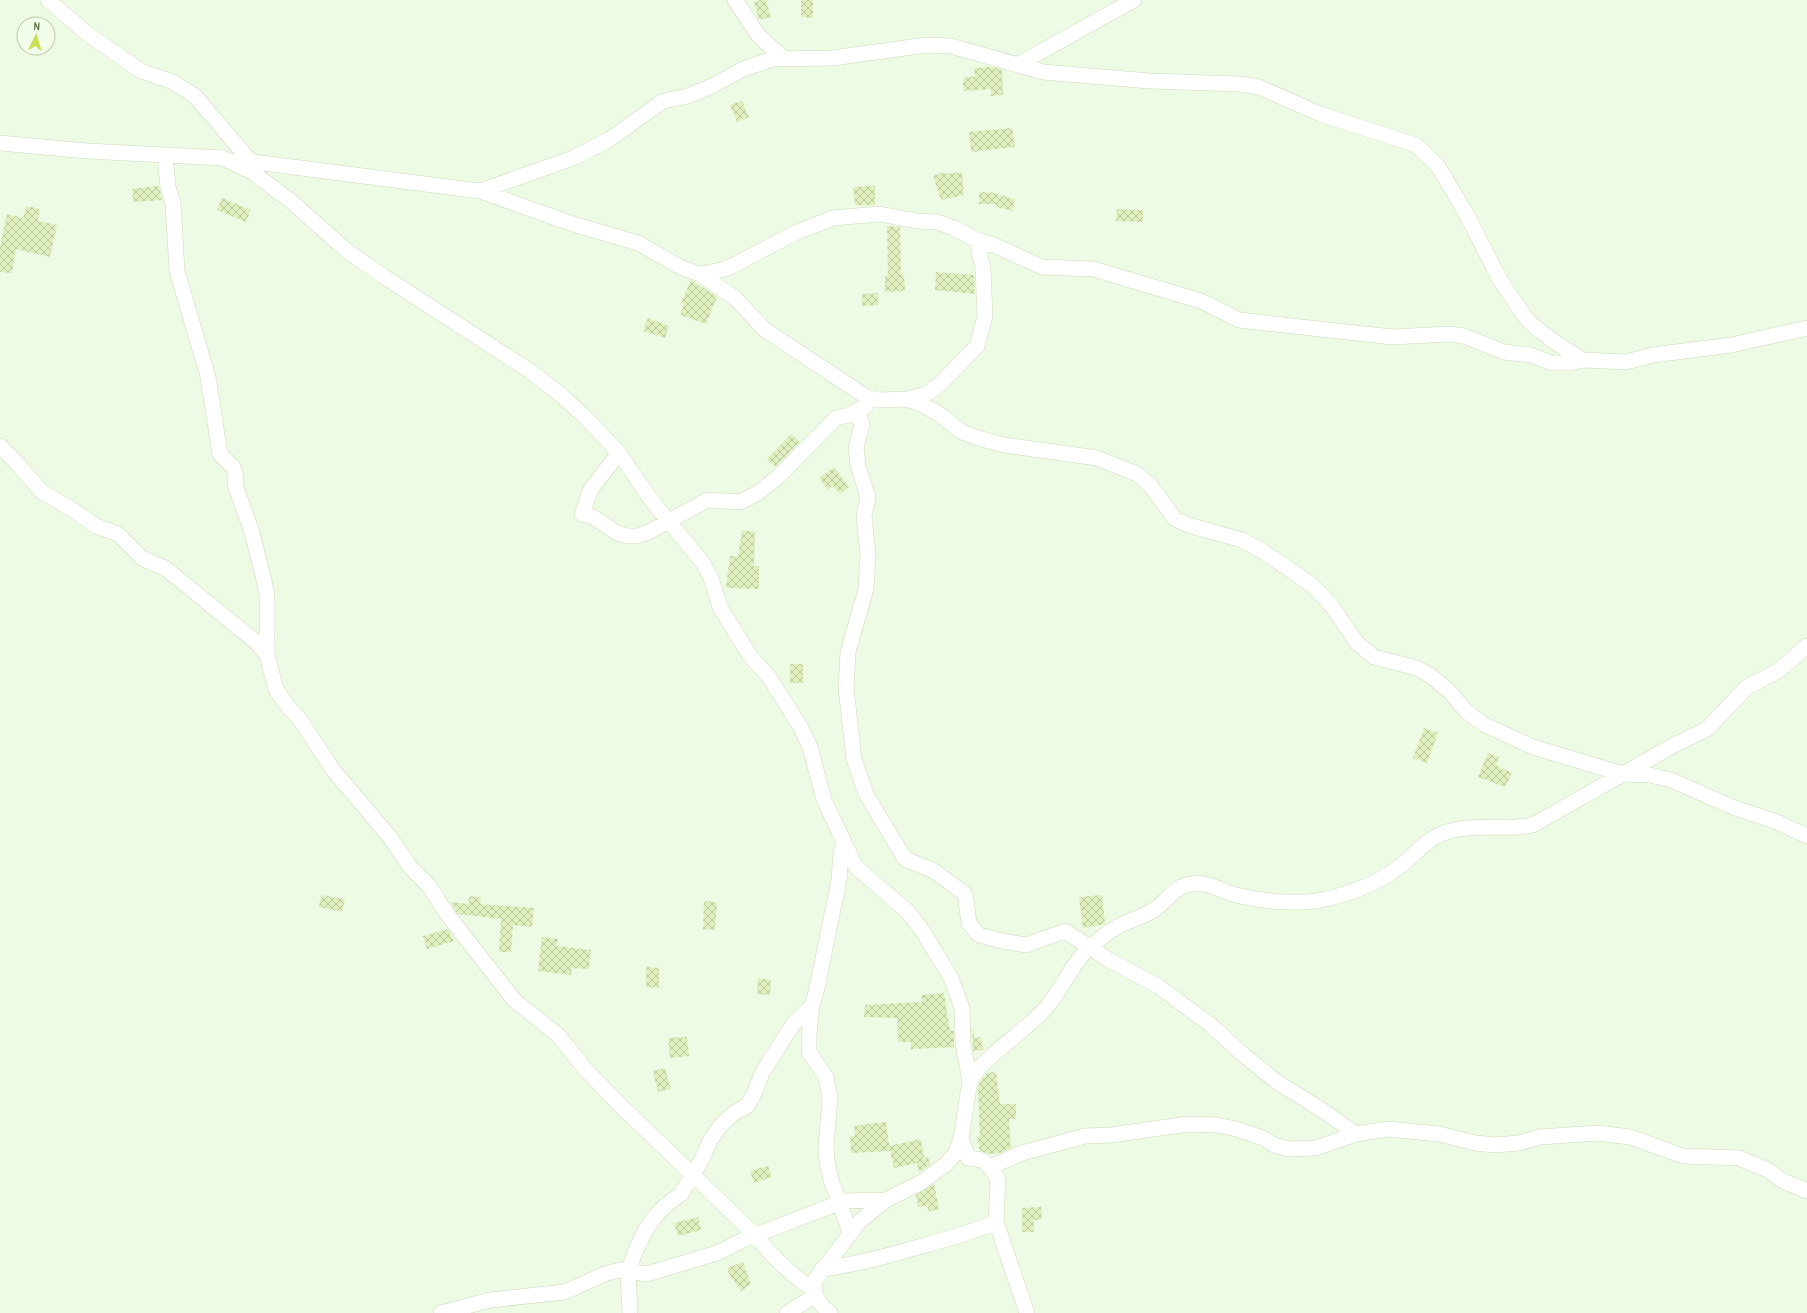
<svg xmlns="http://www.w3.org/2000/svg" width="1807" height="1313" viewBox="0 0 1807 1313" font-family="'Archivo Narrow',sans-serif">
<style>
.building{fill:url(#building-cross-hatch)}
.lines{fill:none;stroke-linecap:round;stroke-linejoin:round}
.minor-casing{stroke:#cddabb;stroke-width:16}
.minor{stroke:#fff;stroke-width:15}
</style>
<defs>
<pattern id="building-cross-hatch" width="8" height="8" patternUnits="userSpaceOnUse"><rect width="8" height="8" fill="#dfefbd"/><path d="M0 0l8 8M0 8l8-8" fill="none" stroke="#b9c69c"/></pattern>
</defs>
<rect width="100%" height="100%" fill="#eefbe4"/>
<path class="building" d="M761,0H766L771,17L759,20L754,2Z
M801,0H813V18L801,17Z
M993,67L1002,70L1003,95L991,96V89L963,91V78L975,76L974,68Z
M742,101L749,117L737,122L730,105Z
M1012,128L1015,147L971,152L969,132Z
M944,172L945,174L962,172L964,195L941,200L933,176Z
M159,186L162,200L133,202L132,189Z
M867,186H875V205H855L853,187Z
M979,192L998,193V200L999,195L1015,199L1013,211L996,207V204H979Z
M222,198L251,210L246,222L217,210Z
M26,206L40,209L38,221L57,225L50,257L16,249L12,273L0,272V247L7,214L23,218Z
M1117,209L1143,210V222L1116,221Z
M887,226L900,227L901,275H904L905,291L885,292V276H888Z
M936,272L974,275L975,294L935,290Z
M691,280L717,297L706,324L680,315L684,304L681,303Z
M878,293V305L862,306V294Z
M648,318L669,326L665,338L643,331Z
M791,434L800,442L775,467L767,459Z
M834,467L849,487L840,494L833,486L828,490L819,478Z
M742,530L755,532L754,566H759V589L730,588L726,587L730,556L738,557Z
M790,664H803V683H790Z
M1424,728L1438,733L1427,763L1413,758Z
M1488,753L1499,757L1496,765L1512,773L1505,787L1478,777Z
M321,895L345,899L342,912L319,907Z
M1102,895L1105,924L1083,928L1079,897Z
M469,896L481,897L480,904L534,908L532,927L513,925L511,952H499L501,919L458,914L450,902L468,904Z
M704,901L717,902L715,930L703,929Z
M448,929L454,941L427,949L423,936Z
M542,937L558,939L557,946L591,950L589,969L572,968L571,975L538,971Z
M646,967L659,968V988L646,987Z
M758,978L771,980L770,995L757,994Z
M944,993L950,1031H954V1047L911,1049V1042H898L897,1018L864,1017L865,1005L922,1002L921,995Z
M972,1029H973L974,1038L981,1037L983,1050L973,1051Z
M687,1037L689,1056L670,1058L668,1038Z
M665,1068L671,1089L658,1092L653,1071Z
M996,1072L1000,1104H1016V1119H1009L1011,1148L1000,1153L988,1154L980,1151L977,1137L980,1136L978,1089L979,1084L987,1073Z
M886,1122L890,1151L851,1153L850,1136H855L854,1126Z
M921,1139L924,1158L928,1157L930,1165L919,1172L917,1163L894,1168L889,1146Z
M768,1166L772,1177L754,1183L750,1171Z
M934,1184L939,1209L929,1212L927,1206L918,1207L916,1195Z
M1041,1207L1042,1219L1034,1220V1232H1022V1208Z
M698,1217L701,1230L678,1236L674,1223Z
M743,1262L751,1284L741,1291L730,1276L727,1268Z"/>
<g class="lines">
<defs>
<path id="minor" d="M48,0L89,35L141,71L173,82L195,96L251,162
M735,0L758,35L783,58
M1017,65L1134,0
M0,143L87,151L223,158L252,172L292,202L347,251L383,276L530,371L561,395L586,418L619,453L652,501L703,563L711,578L720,607L750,656L769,677L800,726L810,747L824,800L856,867L907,911L922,930L951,978L962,1008L963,1044L970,1080L961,1139L955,1154L945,1165L920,1183L886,1200L860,1221L815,1280C812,1295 819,1304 830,1313
M165,155L168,187L173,203L177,271L208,377L220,454L233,467L236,476L235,485L251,529L263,576L267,595V655
M238,160L480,191L573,224L638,243L682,268L700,274L726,269L795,233L833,218L880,214L916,221L937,222L954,228L977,240L996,246L1042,267L1093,269L1201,301L1239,320L1392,337L1449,334L1464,336L1504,352L1530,355L1552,363H1570L1583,360L1626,362L1653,355L1731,345L1807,328
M480,191L573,158L610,139L663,101L688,96L712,86L743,69L773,59L832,58L927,45L951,46L1043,72L1150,81L1240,84L1259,87L1320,114L1416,145L1438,166L1468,217L1500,280L1528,321L1553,341L1583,360
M700,274L736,299L764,329L868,398L879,400L907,399L926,394L939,385L977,346L985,316L983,269L977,240
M907,399L923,405L939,414L962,432L978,438L1004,445L1097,458L1137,474L1150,485L1175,519L1188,525L1242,540L1261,550L1312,585L1331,605L1357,643L1374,657L1417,668L1431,676L1449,691L1466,711L1483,724L1507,735L1533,747L1623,774L1650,775L1671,780L1735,808L1777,822L1807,836
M858,412L862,425L856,447L858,466L868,497L864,516L868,554L866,589L848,652L846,688L854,759L866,794L905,859L934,871L965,894L969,923L979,935L1002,941L1026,945L1065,931L1109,960L1158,986L1212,1026L1240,1052L1277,1082L1325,1112L1356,1134
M0,446L15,461L41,491L76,512L96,526L118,534L143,559L165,568L256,642L267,655L276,689L286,704L301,721L333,770L389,836L411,868L429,886L447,914L514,1000L558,1035L586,1070L620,1105L755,1235C772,1256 790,1275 813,1289
M619,453L591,489L582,514L593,517L617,533L628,536H637L649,532L707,500L740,502L758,493L778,477L836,418L849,415L866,406
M844,842L841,852L839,880L817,988L812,1006L809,1035V1052L826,1077L830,1098L826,1146L827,1161L831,1180L850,1232
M970,1080C988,1053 1022,1034 1045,1009C1062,990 1071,964 1090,947C1098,940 1108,932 1117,927C1130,919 1147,917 1159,906C1169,898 1177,885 1191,884C1208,881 1220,891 1236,895C1260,901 1298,905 1322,900C1349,894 1377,884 1399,867C1413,857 1424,841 1441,834C1470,822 1504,831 1533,825L1674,745L1707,729L1747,687L1778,671L1807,646
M961,1139L968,1158L982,1160L990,1167L1022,1153L1085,1136L1111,1135L1188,1124L1216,1125L1237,1129L1263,1138L1274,1145L1288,1149L1316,1148L1356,1134L1388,1129L1439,1134L1475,1143L1495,1145L1519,1143L1540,1137L1597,1133L1630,1137L1683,1156L1739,1158L1768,1170L1783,1181L1807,1191
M990,1167L998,1179L996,1222L1027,1313
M822,1269C853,1265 881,1258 911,1249C940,1241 968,1234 996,1222
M441,1313L490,1300L565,1292L607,1273L621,1270L647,1274L717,1253L745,1239L844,1201L886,1200
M630,1313L628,1272L635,1252L645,1231L656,1215L666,1205L681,1194L701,1161L711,1139L721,1125L734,1113L747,1106L755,1092L762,1073L794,1023L812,1006
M787,1313L816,1295"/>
</defs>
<use href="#minor" class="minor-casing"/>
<use href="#minor" class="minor"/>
</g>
<g transform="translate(36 36) rotate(4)"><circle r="19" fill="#f3feea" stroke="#bbc6aa"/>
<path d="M0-3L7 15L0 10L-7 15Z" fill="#c9de50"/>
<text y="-6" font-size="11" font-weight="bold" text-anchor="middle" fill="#67724b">N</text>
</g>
</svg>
